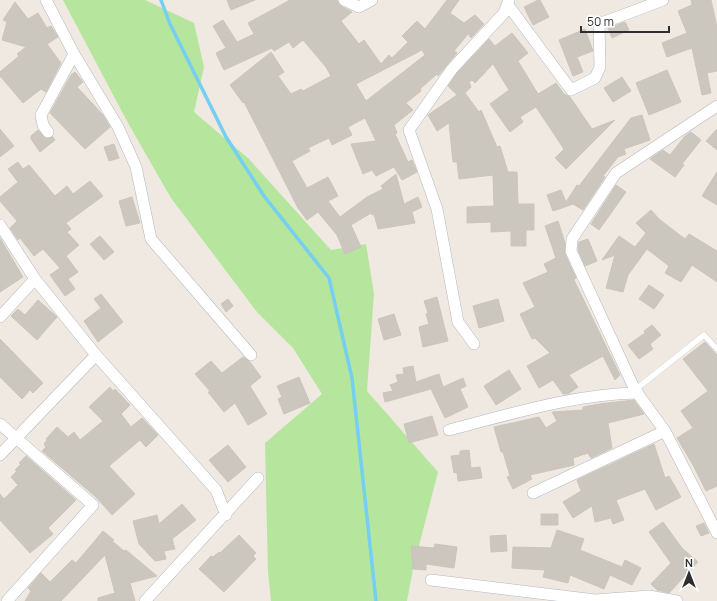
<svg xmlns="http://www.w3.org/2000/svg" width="717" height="601" viewBox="0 0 717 601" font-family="Manrope,sans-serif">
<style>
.green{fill:#b6e59e}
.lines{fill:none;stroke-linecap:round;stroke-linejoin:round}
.stream{stroke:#75cff0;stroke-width:3.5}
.building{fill:#cbc7bf;stroke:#cbc5ba;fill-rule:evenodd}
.lane-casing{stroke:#b4b7c1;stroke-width:6}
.street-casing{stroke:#b4b7c1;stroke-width:12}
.lane{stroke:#fff;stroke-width:5.5}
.street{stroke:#fff;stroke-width:11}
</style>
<rect width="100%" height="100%" fill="#efe9e1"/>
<path class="green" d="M63,0H145L194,23L204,67L194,112L248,158L331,250L366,244L374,294L367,391L438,472L413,569L407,601H271L268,572L265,443L322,394L293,348L257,312L171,198L128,123Z"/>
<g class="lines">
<path class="stream" d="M161,0L170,24L226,137L264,196L329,278L352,378L376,601"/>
</g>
<path class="building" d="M227,0H255L231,10Z
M290,0H337L341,6L352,12L341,21L359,44L364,40L381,64L389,55L392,58L408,42L402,36L417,21L425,29L447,0H459L450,13L464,23L475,15L484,24L471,38L468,34L454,51L457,53L438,76L437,74L420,89L421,91L406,103L413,110L394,125L397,133L395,134L408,162L412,160L417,172L402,180L394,167L376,176L372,170L363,174L351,144L376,141L365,118L348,127L352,135L332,145L329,138L308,148L310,151L292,161L307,188L328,177L338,196L328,201L340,217L367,197L383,189L381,186L396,174L404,204L418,197L422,207L412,212L415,223L378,229L374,214L372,215L371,213L351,225L361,247L345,254L337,235L318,212L307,220L298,208L244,102L243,103L230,85L271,52L284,72L278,76L291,94L301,89L303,91L331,76L326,67L303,40L293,48L289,42L274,51L272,48L224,70L216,53L226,48L213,26L223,20L237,42L254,34L248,23ZM422,50L425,55L366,101L356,84Z
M538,0H540L549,17L533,25L524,7Z
M691,0H711L717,27V71L707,73L711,93L702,95L692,48L667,57L662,43L687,33L678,11L692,5Z
M15,2L28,19L38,13L47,28L51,26L58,37L47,44L61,63L46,92L41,89L23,103L0,76V72L19,56L17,54L26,47L2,40L7,22L3,20Z
M625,22L629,30L612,38L608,28Z
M585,29L593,51L577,57L583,72L573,76L559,40Z
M512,33L528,53L518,61L538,94L556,83L564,94L570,97L592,129L615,120L566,169L555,158L564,149L536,107L520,117L523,122L510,132L490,104L509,90L493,64L475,83L472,80L469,82L471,87L465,93L479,112L481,110L497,147L500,146L508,172H517L518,204H534V230H526V246H511V231L491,232V222L467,223V207L494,206L493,175L459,179L457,162H453L449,123L437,131L428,115L457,95L448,86L457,73L489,39L495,46Z
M667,70L681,102L649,115L636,83Z
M75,72L83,82L77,87L103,115L110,127L85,149L50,113L71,75Z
M622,77L631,91L613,102L604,88Z
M642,115L650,140L624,149L626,154L618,157L603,176L605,177L583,210L573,204L553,211L547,195L561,190L566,202L577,185L579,186L631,118Z
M0,129L14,146L0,157Z
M717,129V150L706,141Z
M38,130L45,138L53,137L55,140L40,152L31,139V136Z
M691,132L701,140L682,164L684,165L675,177L650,159L663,150L670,155L685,136Z
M114,144L119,158L109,161L104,147Z
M18,162L23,169L29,165L55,196L67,186L73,194L90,181L103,196L66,223L71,229L67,232L79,245L66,256L78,272L68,279L75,289L65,296L50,275L60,268L43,249L34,256L20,238L18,240L10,228L17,221L0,201V197L18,182L8,169Z
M717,172V205L702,196Z
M616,185L626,192L599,230L591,224Z
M132,197L140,223L126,226L119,201Z
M651,210L659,219L685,239L689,234L717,251V282L692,265L681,282L665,273L669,266L647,249L628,275L623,292L606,288L615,255L602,260L619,236L635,247L646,233L636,223Z
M558,221L565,243V254L576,278L574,280L620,375L615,380L603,356L569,375L578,387L568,394H563L553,380L539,388L527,366L550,353L535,338L532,339L520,314L535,307L523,283L548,272L544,264L556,258L545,226Z
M100,236L114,252L104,260L90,244Z
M0,238L23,277L0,292Z
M588,239L597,261L585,266L578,250L579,242Z
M649,285L664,295L654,309L639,299Z
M101,294L123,322L98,342L84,321L101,308L94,299Z
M437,297L448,341L423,347L419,327L429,324L426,314L428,313L424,301Z
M228,299L233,306L226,312L221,304Z
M498,299L504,321L479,328L473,306Z
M38,300L57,317L37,340L11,316L18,309L25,315Z
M394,314L401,335L384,340L378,319Z
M652,325L661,335L650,344L653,349L639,359L628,345L645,333L644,331Z
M0,339L43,383L33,393L30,390L22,399L0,377Z
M705,342L717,355V486L706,491L693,465L677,438L693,428L681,411L708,391L683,359Z
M243,357L250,362L261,377L250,386L267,414L248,425L235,403L224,412L208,392L210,391L195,374L211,361L222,373Z
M413,366L416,382L439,374L443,387L463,378L466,386L460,389L468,407L445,418L431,389L385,402L383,393L393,391L390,385L398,382L396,375L404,374L403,368Z
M509,370L521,389L496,405L484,386Z
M299,377L310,403L284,414L278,399L282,397L277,386Z
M110,387L113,391L115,389L130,405L121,414L131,427L142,418L158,435L146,447L140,440L109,466L135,494L112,515L96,497L42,451L46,447L44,444L47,440L46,439L57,427L68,437L74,432L80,440L103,421L89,407Z
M634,400L644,414L608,423L612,448L591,458L588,453L573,458L574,465L530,475L532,479L513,489L507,477L510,476L503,452H501L494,427L539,417L546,428L557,421L552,412L583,410V407L599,404Z
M432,416L438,435L409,443L404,424Z
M654,444L665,478L669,476L681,497L656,510L645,489L616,500L624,520L613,524L611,518L595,522L592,506L573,518L563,502L581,491L577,480Z
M228,445L246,467L228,482L209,460Z
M469,450L471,468L480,467L482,478L458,481L457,472L454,473L451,456L460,455V451Z
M26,456L76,500L48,528L53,534L30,553L0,520V494L4,499L18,485L11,477L17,471L15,470L21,464L19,463Z
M182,504L196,520L172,539L175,549L164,551L166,559L155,561L139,544L133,521L157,515L159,524Z
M541,514H558V525H541Z
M663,522L682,548L698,562L669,593L657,590L651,584L671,563L649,532Z
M704,523L709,533L701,536L696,526Z
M557,530L584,539L580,550L622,567L625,560L641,568L632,585L610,575L604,589L570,575L568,583L543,577L545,570L512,568L513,547L551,548Z
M103,531L114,540L112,541L124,551L126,550L157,576L130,583L135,601H98V598L115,593L105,555L61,601H25L31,591L28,588L41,573L50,582L72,560L76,563Z
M239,535L256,553L253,556L256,559L224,592L199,569L211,556L213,557L219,552L220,553Z
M506,535L507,551L491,552L490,536Z
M435,544L457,547L454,568L426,564V570L413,569L411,546L434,548Z"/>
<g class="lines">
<defs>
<path id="lane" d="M635,390L704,335L717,349"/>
<path id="street" d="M46,0L74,54L118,127L136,167L151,239L251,355
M344,0L359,7L372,0
M508,5L571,90L595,78L600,67L599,24L663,0
M717,106L616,173L572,239L571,251L635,390L665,431L717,533
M48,132L43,125L41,115L74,54
M0,225L35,279L96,355L216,490L226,515
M0,317L35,279
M474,344L458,322L437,209L409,130L452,69L504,13L509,0
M0,424L93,505L7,601
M449,430C511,414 574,394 638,393
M0,455L96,355
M533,493L665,431
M431,580L595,600L649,596L677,601
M145,601L258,478"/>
</defs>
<use href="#lane" class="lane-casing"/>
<use href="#street" class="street-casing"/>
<use href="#lane" class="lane"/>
<use href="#street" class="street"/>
</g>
<g transform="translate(689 573)" stroke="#ffffff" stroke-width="3" paint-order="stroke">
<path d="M0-3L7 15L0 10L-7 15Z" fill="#2e2e2e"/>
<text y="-6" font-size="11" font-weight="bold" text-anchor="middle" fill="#2e2e2e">N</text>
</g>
<path d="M581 26v6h88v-6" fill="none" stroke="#2e2e2e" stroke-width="2"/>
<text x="587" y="26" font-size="12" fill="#2e2e2e" stroke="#ffffff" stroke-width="3" paint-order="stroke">50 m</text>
</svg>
